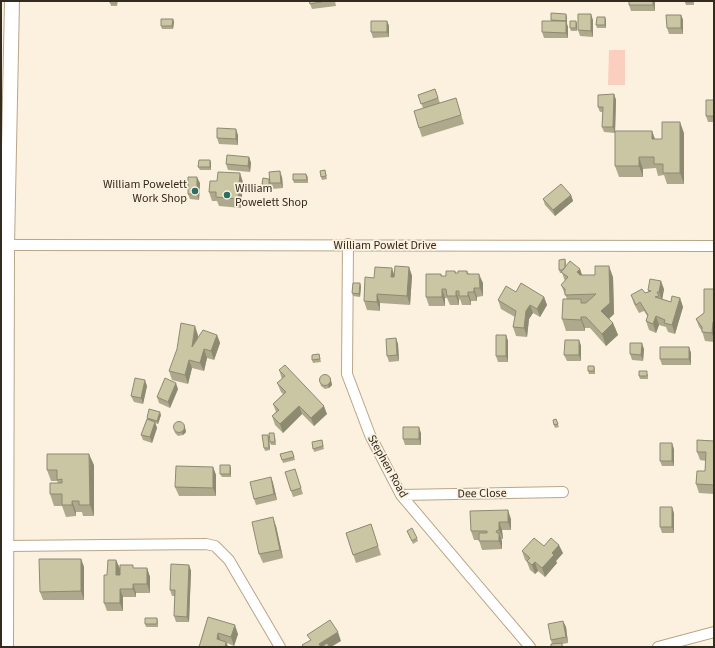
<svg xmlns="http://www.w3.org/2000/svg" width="715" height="648" viewBox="0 0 715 648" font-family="'Source Sans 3',sans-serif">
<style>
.green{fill:#facfc0}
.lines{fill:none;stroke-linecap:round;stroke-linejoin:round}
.street-casing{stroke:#b9a688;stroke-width:12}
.secondary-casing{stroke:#b9a688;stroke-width:16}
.street{stroke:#fff;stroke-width:10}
.secondary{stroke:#fff;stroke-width:14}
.wall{fill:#aea98c}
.shaded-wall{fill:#8d8a72}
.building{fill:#cac5a3;stroke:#8d8a72}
.poi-dot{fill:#296f64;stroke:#fcf1de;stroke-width:1.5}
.labels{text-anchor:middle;stroke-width:3.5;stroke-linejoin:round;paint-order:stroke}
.poi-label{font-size:12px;fill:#332b1f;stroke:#fcf1de;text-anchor:end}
.street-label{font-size:12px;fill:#332b1f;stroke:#fcf1de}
</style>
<rect width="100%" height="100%" fill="#fcf1de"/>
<path class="green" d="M609,50H625V85H608Z"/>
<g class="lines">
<defs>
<path id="street" d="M348,244L347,374L370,435L401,495L530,647
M7,245L714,246
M401,495L563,492
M7,546L206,544L215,546L229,560L280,647
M658,647L714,632"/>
<path id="secondary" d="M6,647L7,245L12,1"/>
</defs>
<use href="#street" class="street-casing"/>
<use href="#secondary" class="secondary-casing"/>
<use href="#street" class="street"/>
<use href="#secondary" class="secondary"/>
</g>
<path class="wall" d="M110,1H118L117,6H111Z
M309,1H335L336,6L312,9Z
M655,1V11H631L629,5Z
M694,1V5H686L685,2Z
M681,15L683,20V34H669L667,28Z
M567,17V24L568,27V38H544L542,32L551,21V20Z
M173,19L174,22L173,29H162L161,26Z
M593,20V37L580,36L578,30Z
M606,20V28H597L596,25Z
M387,21L389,26V37L373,38L371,32Z
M576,21L577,24V31H571L570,28Z
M435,89L440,103L456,98L464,124L422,137L419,128L423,108L418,95Z
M614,94L616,100L615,131H652L655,139H662L684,133V184H667L664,175L658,176L656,168L643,169V177H619L615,166V133L604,132L602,127L603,112H600L598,107Z
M714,100V122H708L706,116Z
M238,135V145L219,144L217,138Z
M249,157L251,163L250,172L228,170L226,164Z
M210,160L211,163V170H200L198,167Z
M326,173L327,179L322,180L321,177Z
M306,174L308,177V183H294L293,180Z
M282,177L283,188L272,189L270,185V189L263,187L262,184L269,179Z
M243,182L241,208L219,206L217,201H212L209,192Z
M200,183L199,200L190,199L188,194Z
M571,195L573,201L555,216L545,205L543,199Z
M565,259L566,262V266L580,269L582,275L613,277L614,314L609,319L613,323L618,335L606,346L590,328H585V331H566L562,319L567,299L561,285L565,281L562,273H560L559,270Z
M409,267L412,276L410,305L380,303V311L367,310L364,301L374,278L394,275Z
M455,271L456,273H458L467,271L469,274L483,283V296L477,297V301H471V305H462L460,299L459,300V305H450L447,298H445V306H429L426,297L441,274L442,276H446Z
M361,286L360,297L353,296L352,293Z
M664,289L662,299L671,302L680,298L683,307L675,334L668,332L666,327L659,325L656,333L649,330L646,321L648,317L644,311L639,313L634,304L631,295L645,293L648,292V290Z
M714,289V342L705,341L702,331L699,327L696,319L704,313Z
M516,292L544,297L547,305L540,317L533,313L529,319L527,337L516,336L513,327L515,317L501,309L498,300Z
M198,335V338L217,335L220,343L214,360L207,358L204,371L192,368L188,384L172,380L169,371Z
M506,335L508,341V362H498L496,356Z
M396,338L398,344L399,361L389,362L387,356Z
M579,340L581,346V361H567L564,355Z
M689,347L691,353V365H662L660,359Z
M644,349L643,361L632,360L630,354Z
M319,354L321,362L313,363L312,360Z
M594,366L595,369V374H589L588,371Z
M279,370L327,414L314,426L302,414L283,433L275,425L272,416L276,412L273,404L283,394L281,392L277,383L282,379Z
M648,374V379H640L639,376Z
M331,380L332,385L329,388L325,389L321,386L320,383Z
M147,386L143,404L134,402L131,396Z
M178,389L170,408L159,403L157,397Z
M161,415L158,424L155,423L157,428L152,443L143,440L141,435L147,419V418Z
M557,422L559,427L555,428L554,425Z
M185,427L186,432L183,435L178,436L175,433L174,430Z
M421,433V445H405L403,439Z
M268,435L269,438L270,450L265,451L264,448Z
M275,436L276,445H271L270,442Z
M322,440L324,449L314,452L312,442Z
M714,441V494L699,493L696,484L705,471L706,461L700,460L697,452Z
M674,449V466H662L660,461Z
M293,453L295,460L283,463L280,454Z
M94,465V516H83L82,512H76V516L66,517L62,506H54L50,494L58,483L57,481H51L47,470Z
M213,467L216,475V496H179L175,487Z
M231,468V477H222L220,474Z
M295,469L303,494L293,497L291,491Z
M271,477L273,483L277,500L256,505L254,499Z
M470,511L511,519V530H502L503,539H501L502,541V549L482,550L479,540H474L471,531Z
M674,513V533H662L660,527Z
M371,524L381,555L356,563L346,533Z
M276,526L283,558L263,563L259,554Z
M407,531L417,538L418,541L413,544Z
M544,546L563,553L556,561L557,563L545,577L538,571L535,574L530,570L527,562L525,560L522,551Z
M81,559L84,567V600H43L40,592Z
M116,560L120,569L147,568L150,577V593H136V597H123V611H107L104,603L107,575Z
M189,565L191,571L189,622H176L174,616L175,596H172L170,590Z
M208,617L238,634L234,646L227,643L228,647H199Z
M157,618L158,621V627H146L145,624Z
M563,621L566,627L568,643L562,644L563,647H551L552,644L551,640Z"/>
<path class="shaded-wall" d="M653,1H655V11L653,5Z
M566,14L567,17V24L566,21Z
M591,14L593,20V37L591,31Z
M681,15L683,20V34L681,28Z
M605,17L606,20V28L605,25Z
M173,19L174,22L173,29L172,26Z
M387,21L389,26V37L387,32Z
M566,21L568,27V38L566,33Z
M576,21L577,24V31L576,28Z
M614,94L616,100L615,133L613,127Z
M680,122L684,133V184L680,173Z
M236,129L238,135V145L236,139Z
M652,131L656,142L652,139Z
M249,157L251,163L250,172L248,166Z
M639,157L643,169V177L639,166Z
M210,160L211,163V170L210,167Z
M280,171L282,177L283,188L281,183Z
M240,173L243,182L241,208L238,199Z
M197,177L200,183L199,200L197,194Z
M571,195L573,201L555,216L553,210Z
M609,266L613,277L614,314L605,322L601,311Z
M409,267L412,276L410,305L407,296Z
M392,268L395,277L394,286L391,277Z
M580,269L584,281L577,272Z
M479,274L483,283V296L480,288Z
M661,281L664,289L662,301L659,292Z
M360,283L361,286L360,297L359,294Z
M474,288L477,297V301L474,292Z
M442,289L445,298V306L442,297Z
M456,291L459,300V305L456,296Z
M468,292L471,301V305L468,296Z
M377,294L380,303V311L377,302Z
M544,297L547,305L540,317L537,309Z
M680,298L683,307L675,334L672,325Z
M530,305L533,313L529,319L527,337L524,328L526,311Z
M656,316L659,325L656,333L653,324Z
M581,317L585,328V331L581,320Z
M713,322L714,324V340L712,333Z
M613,323L618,335L606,346L602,334Z
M195,326L198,335L195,356L192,347Z
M217,335L220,343L214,360L211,351Z
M506,335L508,341V362L506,356Z
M396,338L398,344L399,361L397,355Z
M579,340L581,346V361L579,355Z
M642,343L644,349L643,361L641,355Z
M689,347L691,353V365L689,359Z
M204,349L207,358L204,371L200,363Z
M189,360L192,368L188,384L185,375Z
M330,377L332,385L329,388L328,385Z
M145,380L147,386L143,404L141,398Z
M176,383L178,389L170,408L168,402Z
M299,406L302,414L283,433L280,424Z
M324,406L327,414L314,426L311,418Z
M160,412L161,415L158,424L157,421Z
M155,422L157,428L152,443L150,437Z
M184,424L186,432L183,435L182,432Z
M419,427L421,433V445L419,439Z
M268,435L269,438L270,450L269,448Z
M672,443L674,449V466L672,461Z
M89,454L94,465V516L90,505Z
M230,465L231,468V477L230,474Z
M213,467L216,475V496L213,488Z
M271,477L273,483L277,500L274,494Z
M72,501L76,512V516L72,505Z
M672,507L674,513V533L672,527Z
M508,510L511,519V530L508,522Z
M273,517L276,526L283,558L280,550Z
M499,522L502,530L503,539L499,530Z
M496,531L499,537V533L502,541V549L499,541Z
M559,545L563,553L556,561L557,563L545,577L542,568L552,553Z
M81,559L84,567V600L81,591Z
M116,560L120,569V584L116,575Z
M535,562L538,571L535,574L532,565Z
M189,565L191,571L189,622L187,617Z
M147,568L150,577V593L147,584Z
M133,584L136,593V597L133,589Z
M120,589L123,597V611L120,603Z
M563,621L566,627L568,643L566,637Z
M235,625L238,634L234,646L231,637Z
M338,632L341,641L331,647H320L319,644Z
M218,633L221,642L217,639Z
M226,642L228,647H225Z"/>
<path class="building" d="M110,1H116V3H110Z
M309,1H326L310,4Z
M629,1H653V5H629Z
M685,1H693V2H685Z
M551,13L566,14V21L551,20Z
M578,14H591V31L578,30Z
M666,15H681V28H667Z
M597,17H605V25H596Z
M161,19H173L172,26H161Z
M371,21H387V32H371Z
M542,21H566V33L542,32Z
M570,21H576V28H570Z
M435,89L438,98L421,104L418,95Z
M614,94L613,127H602L603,107H598V95Z
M456,98L461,115L419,128L414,111Z
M706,100H714V116H706Z
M662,122H680V173H663V164H654V157H639V166H615V131H652V139H662Z
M217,128L236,129V139L217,138Z
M227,155L249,157L248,166L226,164Z
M199,160H210V167H198Z
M325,170L326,176L321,177L320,171Z
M280,171L281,183H270L269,172Z
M218,172L240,173L238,199L216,197V192H209L210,181H217Z
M293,174H306L307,180H293Z
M188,177H197V194H188Z
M263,178L269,179V186L262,184Z
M561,184L571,195L553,210L543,199Z
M565,259V267L563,270H559V260Z
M570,261L580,269L577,272L580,275H595V266H609L610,303L601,311L613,323L602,334L586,317H581V320L562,319L563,299H581V303H586L596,294L565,295V289L561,285L568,277L561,272Z
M395,266L409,267L407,296L377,294V302L364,301L365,277L374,278L375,267L392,268L391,277H394Z
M446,271H455V273H458V271H467V274H479L480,288H474V292H468V296H459V291H456V296H447L446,289H442V297H426V274H441V276H446Z
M650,279L661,281L659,292H657L659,296L655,297L671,302L672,296L680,298L672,325L664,323L665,320L656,316L653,324L646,321L648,315L640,302L636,305L631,295L642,289L645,293L651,291L648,290Z
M353,283H360L359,294L352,293Z
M521,283L544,297L537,309L530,305L526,311L524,328L513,327L516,311L498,300L506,286L516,292Z
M704,289H714V322H713L712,333L702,332V327L696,319L704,313Z
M181,323L195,326L192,347L203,330L217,335L211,351L204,349L200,363L189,360L185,375L169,371L177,349Z
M496,335H506V356H496Z
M396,338L397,355L387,356L386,339Z
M565,340H579V355H564Z
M630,343H642L641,355L630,354Z
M660,347H689V359H660Z
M319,354L320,359L312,360V355Z
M285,365L324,406L311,418L299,406L280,424L272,416L279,410L273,404L286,392L277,383L285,376L279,370Z
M588,366H594V371H588Z
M639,371H647V376H639Z
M319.5 380a5.5 5.5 0 1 1 11 0a5.5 5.5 0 1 1-11 0Z
M135,378L145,380L141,398L131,396Z
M165,378L176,383L168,402L157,397Z
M149,409L160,412L157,421L147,418Z
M147,419L155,422L150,437L141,435Z
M556,419L558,424L554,425L553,420Z
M173.5 427a5.5 5.5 0 1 1 11 0a5.5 5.5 0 1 1-11 0Z
M403,427H419V439H403Z
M269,433H274L275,442H270Z
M262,435H268L269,448H264Z
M322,440L323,446L313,449L312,442Z
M697,440L714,441V485L696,484L697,471H705L706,452H697Z
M660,443H672V461H660Z
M292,451L294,457L282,460L280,454Z
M47,454H89L90,505H79V501H72V505H62V494H50V483H62V479L57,480V470H47Z
M220,465H230V474H220Z
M176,466L213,467V488L175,487Z
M295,469L301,488L291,491L285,472Z
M271,477L274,494L254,499L250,482Z
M660,507H672V527H660Z
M508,510V522H499V530L496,531L497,533H499V541H479V533H487V531H471L470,511Z
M273,517L280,550L259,554L252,522Z
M371,524L378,546L353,555L346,533Z
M412,528L417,538L412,541L407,531Z
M534,538L544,546L551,538L559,545L552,553L554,555L542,568L535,562L532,565L527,561L530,558L522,551Z
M39,559H81V591L40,592Z
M108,560H116V575H120V565H133V568H147V584H133V589H120V603H104V575H107Z
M171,564L189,565L187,617L174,616L175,590H170Z
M208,617L235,625L231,637L218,633L217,639L226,642L225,647H199Z
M145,618H157V624H145Z
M330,620L338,632L319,644L321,647L327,643L330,647H304L302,645L311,640L307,635Z
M563,621L566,637L551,640L548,624Z
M562,643V647H551V644Z"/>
<g class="poi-dot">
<circle cx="195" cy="191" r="4"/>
<circle cx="227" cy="195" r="4"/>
</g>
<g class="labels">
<g class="poi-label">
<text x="187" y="188">William Powelett<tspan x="187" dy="14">Work Shop</tspan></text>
<text x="235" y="192" text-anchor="start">William<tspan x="235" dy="14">Powelett Shop</tspan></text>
</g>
<g class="street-label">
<text x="385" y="249">William Powlet Drive</text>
<text transform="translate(388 466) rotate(61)" y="4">Stephen Road</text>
<text transform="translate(482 493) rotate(-1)" y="4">Dee Close</text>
</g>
</g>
<rect width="715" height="648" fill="none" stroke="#332b1f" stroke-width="4"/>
</svg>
